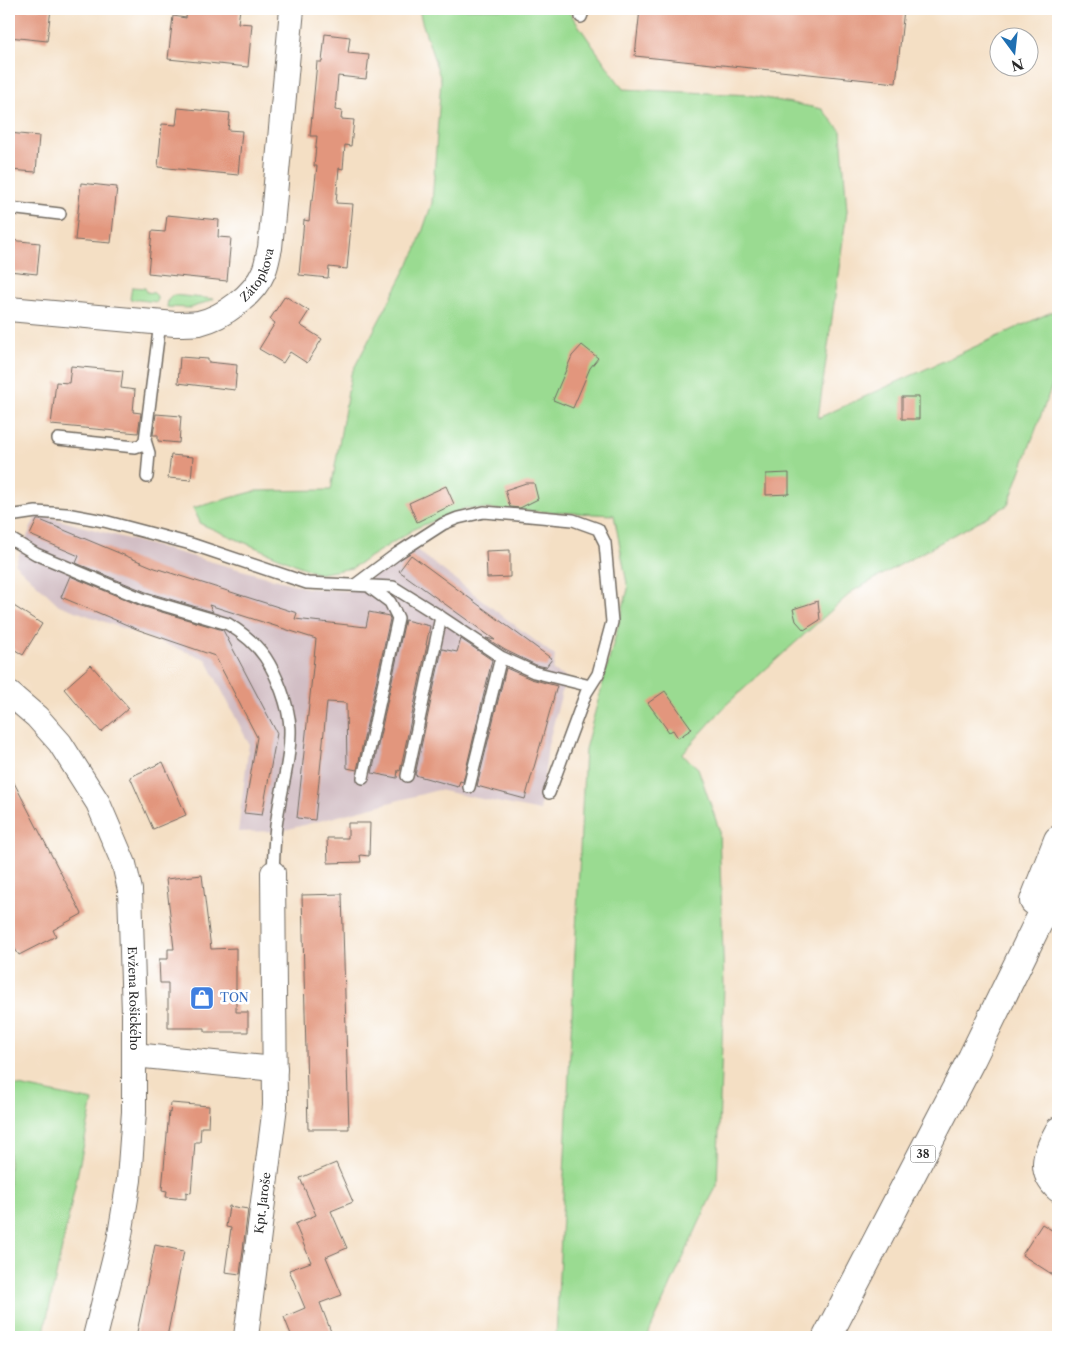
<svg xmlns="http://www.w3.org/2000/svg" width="1067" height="1346" viewBox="0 0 1067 1346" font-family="'Libre Caslon Text',serif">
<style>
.industrial{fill:#d2bec4}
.green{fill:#9adb91;stroke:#62835e}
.building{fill:#e2967d}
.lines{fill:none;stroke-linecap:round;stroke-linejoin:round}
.lane-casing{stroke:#716a61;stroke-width:14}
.street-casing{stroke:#716a61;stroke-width:26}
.primary-casing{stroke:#716a61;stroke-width:30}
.lane{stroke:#fff;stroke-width:11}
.street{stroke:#fff;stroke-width:24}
.primary{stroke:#fff;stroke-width:28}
.labels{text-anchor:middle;stroke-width:5;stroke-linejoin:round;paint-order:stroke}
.shield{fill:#fff;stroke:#6b6b6b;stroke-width:1}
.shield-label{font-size:11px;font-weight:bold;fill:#2b2b2b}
.street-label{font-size:12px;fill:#2b2b2b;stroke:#fff}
.shop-label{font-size:12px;fill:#366cbe;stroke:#fff;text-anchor:start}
</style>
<rect width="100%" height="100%" fill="#fff"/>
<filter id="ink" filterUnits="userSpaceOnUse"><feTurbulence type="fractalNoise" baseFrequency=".02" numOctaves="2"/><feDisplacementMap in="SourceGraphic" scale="10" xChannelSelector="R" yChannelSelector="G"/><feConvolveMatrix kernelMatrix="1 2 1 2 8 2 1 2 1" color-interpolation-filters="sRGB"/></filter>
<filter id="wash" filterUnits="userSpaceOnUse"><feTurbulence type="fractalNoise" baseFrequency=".0096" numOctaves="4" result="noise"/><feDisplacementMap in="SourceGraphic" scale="20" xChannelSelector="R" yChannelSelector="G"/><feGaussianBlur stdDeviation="1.12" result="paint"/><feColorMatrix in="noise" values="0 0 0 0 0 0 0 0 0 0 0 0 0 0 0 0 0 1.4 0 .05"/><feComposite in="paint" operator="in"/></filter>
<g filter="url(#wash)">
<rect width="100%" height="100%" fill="#f4dfc4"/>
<path class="industrial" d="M37,514L307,588L352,591L414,548L555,656L553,671L566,677L548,745L540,811L438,790L281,831L238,832L249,744L206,659L59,605L15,564Z"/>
<path class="green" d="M419,9H567L623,89L750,95L822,109L841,131L847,211L818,418L1058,309V369L1008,505L853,591L728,703L682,754L698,768L719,829L724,986L717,1186L710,1199L647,1337H556L585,749L628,589L614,515L466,508L416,528L352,568L318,574L201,524L193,508L256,491L331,490L351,374L416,250L432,203L441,80L422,22Z
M132,287L145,288L146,292L154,293L157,296V302L130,299Z
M173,295L214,299L191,308L167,307L168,300Z
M9,1084L93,1101L43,1337H9Z"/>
<g id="blocks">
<path class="building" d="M9,9H51L47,41L9,37Z
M187,9H240L238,23L252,24L248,67L168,59L173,16L186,18Z
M640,9H904L896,83L635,56Z
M325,34L350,37L348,53L369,55L366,79L338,76L335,110L342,111L341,119L354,120L351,146L345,145L343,169L339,168L336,203L353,204L347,269L329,267L328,278L299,275L304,220L309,221L311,200H313L317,166H314L317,136H310L317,62H322Z
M178,108L230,113L228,130L242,131L238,175L158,167L162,124L176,125Z
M9,133L39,136L36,172L9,170Z
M81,183L117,187L111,243L75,240Z
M167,215L219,220L218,237L231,238L227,281L148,273L152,231L165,232Z
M9,240L40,243L37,274L9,271Z
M285,296L309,311L300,325L322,339L307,363L290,352L283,363L259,349L275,323L270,319Z
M582,345L598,358L590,368L573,408L553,400L572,356Z
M180,357L208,359V362L237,365L235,390L178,383Z
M71,366L123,371L121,388L135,390L133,412L141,413L138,433L51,425L56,382L69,383Z
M902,397H919V419H902Z
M156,414L181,416L179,443L158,441V435H153Z
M171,455L193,457L191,480L168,478Z
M789,473V494L766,495V474Z
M526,483H534L538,499L520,508L510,507L505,490Z
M446,486L454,504L417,522L409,503Z
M37,520H40L155,568L297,613L295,619L366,627L369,612L389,616L390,619L357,770L347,768L346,703L327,702L315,820L297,818L316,639L209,605L213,612L146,592L76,563L79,556L30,535Z
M510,550V577L487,578L486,551Z
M411,555L552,659L546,667L536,665L505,650L486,638L495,640L399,571Z
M70,576L141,606L223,630L277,733L262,815L244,813L257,737L215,656L139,630L61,597Z
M818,601L820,620L804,630L796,621L793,609Z
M9,603L42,624L23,655L9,646Z
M405,620L430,626L426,645H427L400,771L398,770L397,778L372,773Z
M461,639L492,660L463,782L460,781L458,787L415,775L442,649L457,652Z
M91,665L129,708L101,732L64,689Z
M506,668L531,679L557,686L525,799L477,786Z
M665,691L692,729L678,738L673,730L669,732L648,703Z
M163,762L186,815L153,829L130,777Z
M9,773L82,914L53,930L56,936L19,955L15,949L9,952Z
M348,823H370L369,856L360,855L361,862L328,863L327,838H348Z
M202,875L211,949L236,948V1012H248V1032H205V1028H168V983H160L159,959H168V949H174L166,879Z
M342,894L349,1129H308L302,895Z
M171,1103L209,1106L208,1127H201L200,1142H195L191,1193L186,1192V1199L166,1197L167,1191L162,1190L169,1112L170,1113Z
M336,1163L353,1202L331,1211L347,1248L326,1257L342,1295L320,1303L333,1337H292L284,1317L305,1308L289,1270L311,1262L295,1224L316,1215L300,1178Z
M229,1206L248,1209L240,1274L225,1272L231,1228L226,1227Z
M1042,1224L1058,1234V1278L1022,1255Z
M155,1245L184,1251L167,1337H136Z"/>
</g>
</g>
<g filter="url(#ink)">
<use href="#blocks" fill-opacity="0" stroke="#716a61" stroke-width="1"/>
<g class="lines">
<defs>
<path id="lane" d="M581,17L584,9
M9,208L60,214
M58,439L135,447L141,445L145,440
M147,477L149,453L145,440L160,323
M9,516L36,512L66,514L104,521L191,544L307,583L393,587L441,617L501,657L534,672L590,686
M9,538L36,554L143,599L228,624C241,632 256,644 265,657C277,675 289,706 290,728C291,759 281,789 277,819C274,837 274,855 273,873
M355,585L398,553L443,524L458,518L484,512L519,515L573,520L598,529L605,543L612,622L598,674L586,693L549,793
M407,776L441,617
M363,778L398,618L390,602L367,585
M469,787L501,657"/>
<g id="street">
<path id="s1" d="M9,309L175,324C183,324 191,324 199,323C224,317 254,295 264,271C267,264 268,255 270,248L292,9"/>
<path id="s2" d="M9,693L37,717L60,743L98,803L124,864L130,890L134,1013V1112L129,1180L119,1241L95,1337"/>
<path d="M134,1055L275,1069"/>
<path d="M1058,1129C1046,1151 1036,1170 1058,1190"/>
<path id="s3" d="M246,1337L275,1106L273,873"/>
</g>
<path id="primary" d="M1034,901L1058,840
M827,1337L972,1058L1058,882"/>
</defs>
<use href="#lane" class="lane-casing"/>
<use href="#street" class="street-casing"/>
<use href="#primary" class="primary-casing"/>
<use href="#lane" class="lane"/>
<use href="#street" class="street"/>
<use href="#primary" class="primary"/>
</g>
</g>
<defs>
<symbol id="shop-square" viewBox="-11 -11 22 22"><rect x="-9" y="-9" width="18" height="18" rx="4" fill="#3f7fe0" stroke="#fff"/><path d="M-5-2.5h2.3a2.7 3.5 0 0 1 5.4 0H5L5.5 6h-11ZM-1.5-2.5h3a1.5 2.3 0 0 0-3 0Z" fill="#fff"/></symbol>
</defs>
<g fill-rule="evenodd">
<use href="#shop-square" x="188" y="984" width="28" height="28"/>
</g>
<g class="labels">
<rect class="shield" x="910.5" y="1145.5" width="25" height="17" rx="4"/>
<g class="shield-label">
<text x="923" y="1158">38</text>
</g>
<g class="street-label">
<text dy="4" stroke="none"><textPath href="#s1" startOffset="270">Zátopkova</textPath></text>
<text dy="4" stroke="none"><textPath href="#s2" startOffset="344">Evžena Rošického</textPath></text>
<text dy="4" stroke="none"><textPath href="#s3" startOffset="135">Kpt. Jaroše</textPath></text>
</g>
<g class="shop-label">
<text x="220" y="1002">TON</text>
</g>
</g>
<rect width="1067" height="1346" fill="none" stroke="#fff" stroke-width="30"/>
<g transform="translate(1014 52) rotate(165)"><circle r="24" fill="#ffffff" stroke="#aaaaaa"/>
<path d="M0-4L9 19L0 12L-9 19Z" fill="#1f6fb2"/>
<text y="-8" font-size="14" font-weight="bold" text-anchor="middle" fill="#2b2b2b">N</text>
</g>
</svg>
